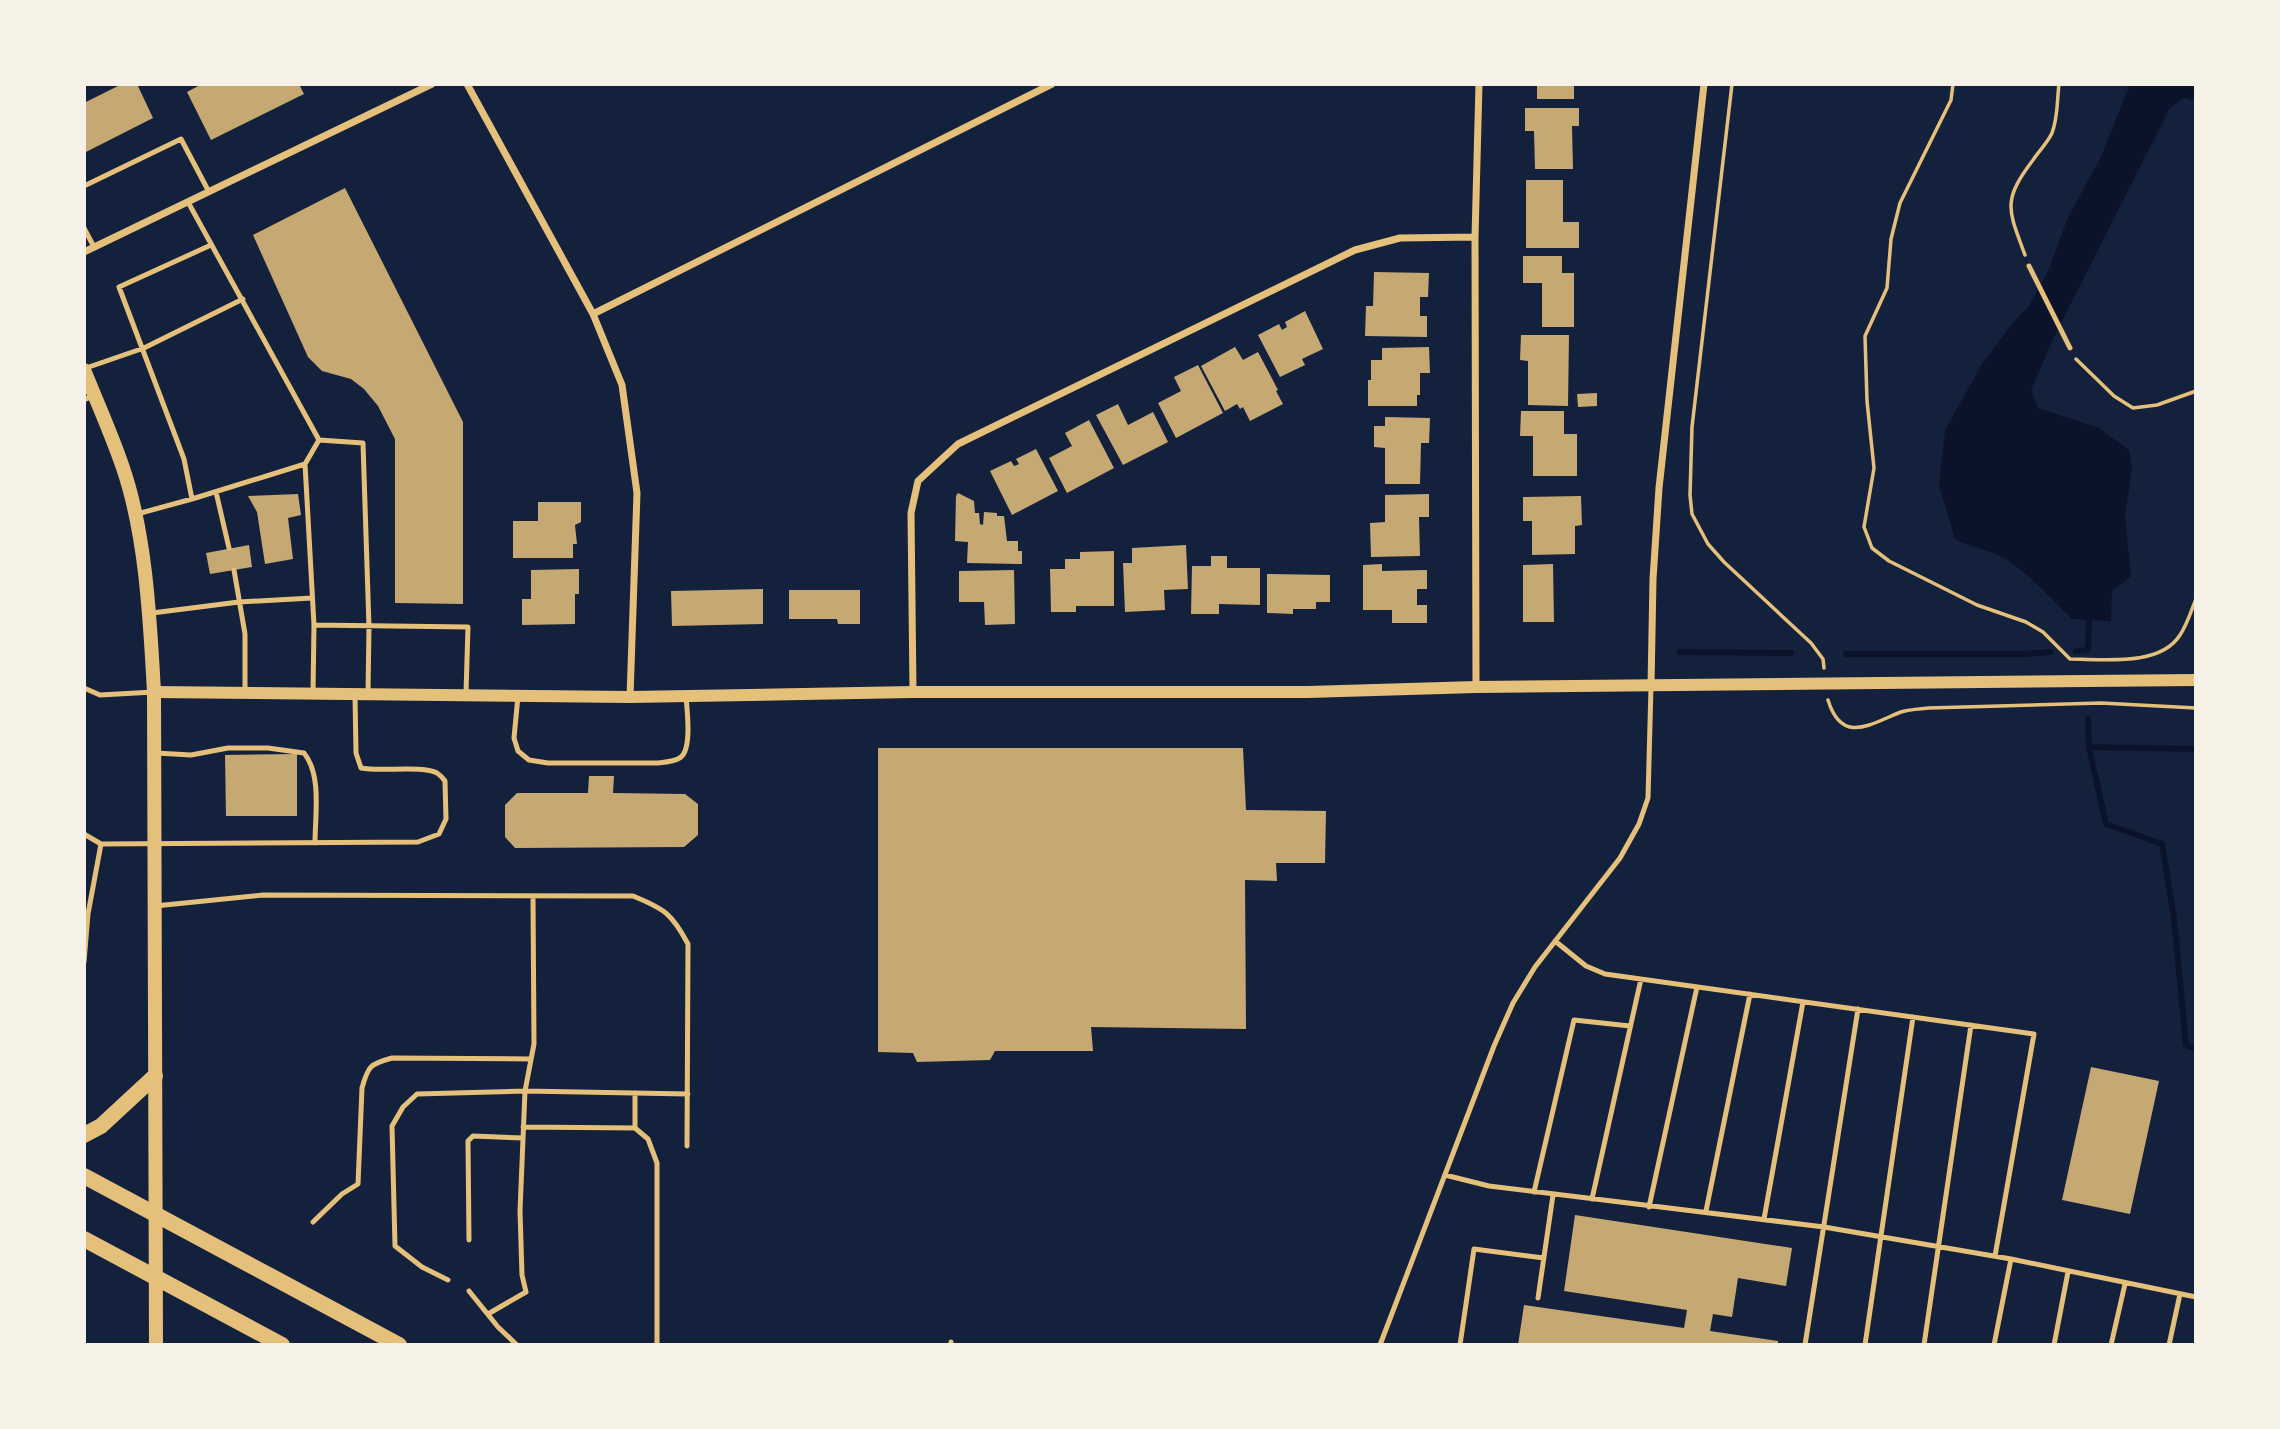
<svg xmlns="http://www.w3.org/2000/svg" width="2280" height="1429" viewBox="0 0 2280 1429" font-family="'Zilla Slab',serif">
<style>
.water{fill:#0b132b}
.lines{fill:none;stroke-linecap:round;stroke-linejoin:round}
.stream{stroke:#0b132b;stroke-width:6}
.building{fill:#c6a872}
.path{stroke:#e5c07b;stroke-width:3.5}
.service{stroke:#e5c07b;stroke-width:5}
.minor{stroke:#e5c07b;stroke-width:7}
.tertiary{stroke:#e5c07b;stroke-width:12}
.secondary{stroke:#e5c07b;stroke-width:14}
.trunk{stroke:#e5c07b;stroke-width:16}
</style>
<rect width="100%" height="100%" fill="#14213d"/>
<path class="water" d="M2130,84H2196V101L2184,98L2170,108L2054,337L2031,390L2038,408L2099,428L2129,450L2132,469L2125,516L2131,576L2112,591L2111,621L2072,619C2051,599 2026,570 2002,557C1988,550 1970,547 1955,539L1939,485L1945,430L1982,364L2014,321L2029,306L2049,269L2068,217L2100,159Z"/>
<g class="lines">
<path class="stream" d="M2076,651L2088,650L2089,619
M1680,652L1791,653
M1846,654H2025L2051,652
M2088,719L2089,747L2196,749
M2089,747L2106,824L2162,844L2174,918L2186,1045L2196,1049"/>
</g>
<path class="building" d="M122,84H137L153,118L84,153V103Z
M202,84H299L304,94L211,140L187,92Z
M1537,84H1574V99H1537Z
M1525,108H1579V126H1572L1573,169H1535L1534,131H1525Z
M1526,180H1563V222H1579V248H1526Z
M345,188L463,422V604L395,603V439L378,406L364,389L351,379L322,371L308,357L253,235Z
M1523,256H1562V273H1574V327H1542V283H1523Z
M1374,272L1429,273L1428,297H1420V316H1427V337L1365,336L1366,306H1373Z
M1305,311L1323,349L1302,359L1305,365L1280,377L1258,335L1279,324L1282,330L1287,327L1285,322Z
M1521,335H1569L1568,406L1528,405V361L1520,360Z
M1235,347L1243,360L1258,352L1278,390L1276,391L1283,404L1250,421L1243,407L1240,409L1237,404L1225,411L1201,366Z
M1429,347L1430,373H1420V395H1417V406H1368V380H1371V360H1382V348Z
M1198,365L1223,413L1176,438L1158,403L1181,391L1174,377Z
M1597,393V406L1578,407L1577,394Z
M1118,404L1128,425L1153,412L1168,442L1123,465L1096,415Z
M1521,411H1564V434H1577V476H1533V436H1520Z
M1385,417L1430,418L1429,443H1421L1420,484H1385V448L1374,447V426H1385Z
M1089,420L1114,468L1067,493L1049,458L1072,446L1065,433Z
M1036,449L1058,491L1012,515L990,471L1011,461L1014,466L1019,464L1016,459Z
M958,493L974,501L975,513H979L980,524L983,525L984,512L997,513V516H1004L1007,541H1018V551H1022V564L967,563L968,542L955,541L956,496Z
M298,494L301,515L288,518L293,559L265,564L257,512L248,496Z
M1429,494V517H1419L1420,556L1371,557L1370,523L1385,522V495Z
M1581,496L1582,525L1575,526V554L1532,555V521H1523V497Z
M538,502H581V522L575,525L577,544H573V558H513V521H538Z
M249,545L252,567L210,574L206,553Z
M1186,545L1188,589L1164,590L1165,610L1125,612L1123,563H1132V548Z
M1114,551V606H1076V612H1051L1050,569H1065V559H1080V552Z
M1211,556H1227V568H1260V605L1219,604V614H1191L1192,566H1211Z
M1382,564V571L1427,570V589H1417V605H1427V623H1392V610H1363V565Z
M1553,564L1554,622H1523V565Z
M579,569V594H575V624L522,625V599H531V570Z
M1014,570L1015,624L985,625L984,602H959V571Z
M1267,574L1330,575V602H1316V609H1293V614L1267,613Z
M763,589V624L672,626L671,591Z
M789,590H860V624H838L837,619H789Z
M878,748H1243L1246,810L1326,811L1325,863H1276L1277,881L1245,880L1246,1029L1091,1027L1093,1051H995L990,1060L917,1062L913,1053L878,1052Z
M297,754V816H226L225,755Z
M589,776H614L613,793L685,794L698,804V835L684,847L515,848L505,837V805L517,793H588Z
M2091,1067L2159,1081L2130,1214L2062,1200Z
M1575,1215L1792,1248L1786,1286L1738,1278L1732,1317L1713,1314L1710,1331L1778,1341V1345H1518L1524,1305L1684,1328L1687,1310L1564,1291Z"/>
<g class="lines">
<path class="path" d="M1732,84L1692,427L1690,495L1692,514L1708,544L1724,562L1811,643L1823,659L1824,668
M1953,84L1951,100L1900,203L1891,239L1887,288L1865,336L1867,401L1874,468L1864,527L1872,548L1889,561L1977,605L2026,622L2043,632L2070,659C2103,659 2160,667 2180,635C2187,625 2191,611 2196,599
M2025,255C2008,209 2002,201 2033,160C2039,151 2048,142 2052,133C2058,118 2057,100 2059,84
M2076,359L2114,396L2133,408L2157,405L2196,391
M1828,700C1842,746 1872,723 1901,712C1910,709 1920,709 1929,708L2101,703L2196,708"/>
<path class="service" d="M84,186L181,139L209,192
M188,202L319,440L305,464L314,625L313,693
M84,228L94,247
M211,245L119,287L184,459L192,499L305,464
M2029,266L2070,348
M86,368L144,348L243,299
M84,400L94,395
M319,440L363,443L369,627L368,693
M216,492L229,548
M137,514L192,499
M234,570L245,634V692
M152,613L239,602L312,598
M314,625L468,627L466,693
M84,688L100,695L154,692
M518,696L514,738L518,751L529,760L548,763H658C665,762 675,762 681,757C692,748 687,710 686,696
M156,753L191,755L228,748H268L304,753C322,775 315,816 315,843
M84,834L101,844L88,914L84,962
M101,844L418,842L439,834L446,819L445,781C443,778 440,775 437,773C423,765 380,772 361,768L356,753L355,696
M155,906L263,895L633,896C665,909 672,914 688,944L687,1146
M1555,941L1586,966L1605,974L2034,1034L1995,1256
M635,1093V1128
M523,1127L635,1128L648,1139L657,1163V1345
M1445,1175L1489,1186L1824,1227L2011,1259L2196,1297
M1534,1192L1574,1020L1630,1026
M1592,1199L1641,979
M1649,1207L1697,987
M1706,1211L1750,994
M1764,1219L1803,1002
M313,1222L342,1194L358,1184L362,1088C368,1066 370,1064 392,1058L531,1059
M469,1240L468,1141L473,1136L523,1138
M448,1280L422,1267L395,1246L392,1126L403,1107L417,1094L525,1091L688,1094
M469,1291L498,1327L517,1345
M1538,1298L1553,1195
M488,1314L526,1292L522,1275L520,1211L525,1091L534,1044L533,896
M951,1345V1342
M1380,1345L1494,1046L1513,1003L1535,967L1620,858L1639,824L1648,798L1651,687
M1460,1345L1474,1249L1544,1258
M1805,1345L1858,1009
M1865,1345L1913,1017
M1924,1345L1971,1025
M1994,1345L2011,1259
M2054,1345L2068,1272
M2111,1345L2125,1284
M2169,1345L2180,1294"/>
<path class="minor" d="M467,84L593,314L622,385L637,493L630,697
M84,252L432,84
M593,314L1052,84
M1651,686L1653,579L1659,488L1704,84
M1476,687L1475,237L1479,84
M913,692L911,513L918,481L958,444L1355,250L1400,238L1475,237"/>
<path class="tertiary" d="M154,692L630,697L913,692H1308L1476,687L2196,680"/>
<path class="secondary" d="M84,370C97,402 111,433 122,465C146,533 150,620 154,692L156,1345"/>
<path class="trunk" d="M84,1135L101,1126L155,1076
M84,1176L399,1345
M84,1239L282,1345"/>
</g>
<rect width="2280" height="1429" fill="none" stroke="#f6f1e7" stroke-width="172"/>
</svg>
